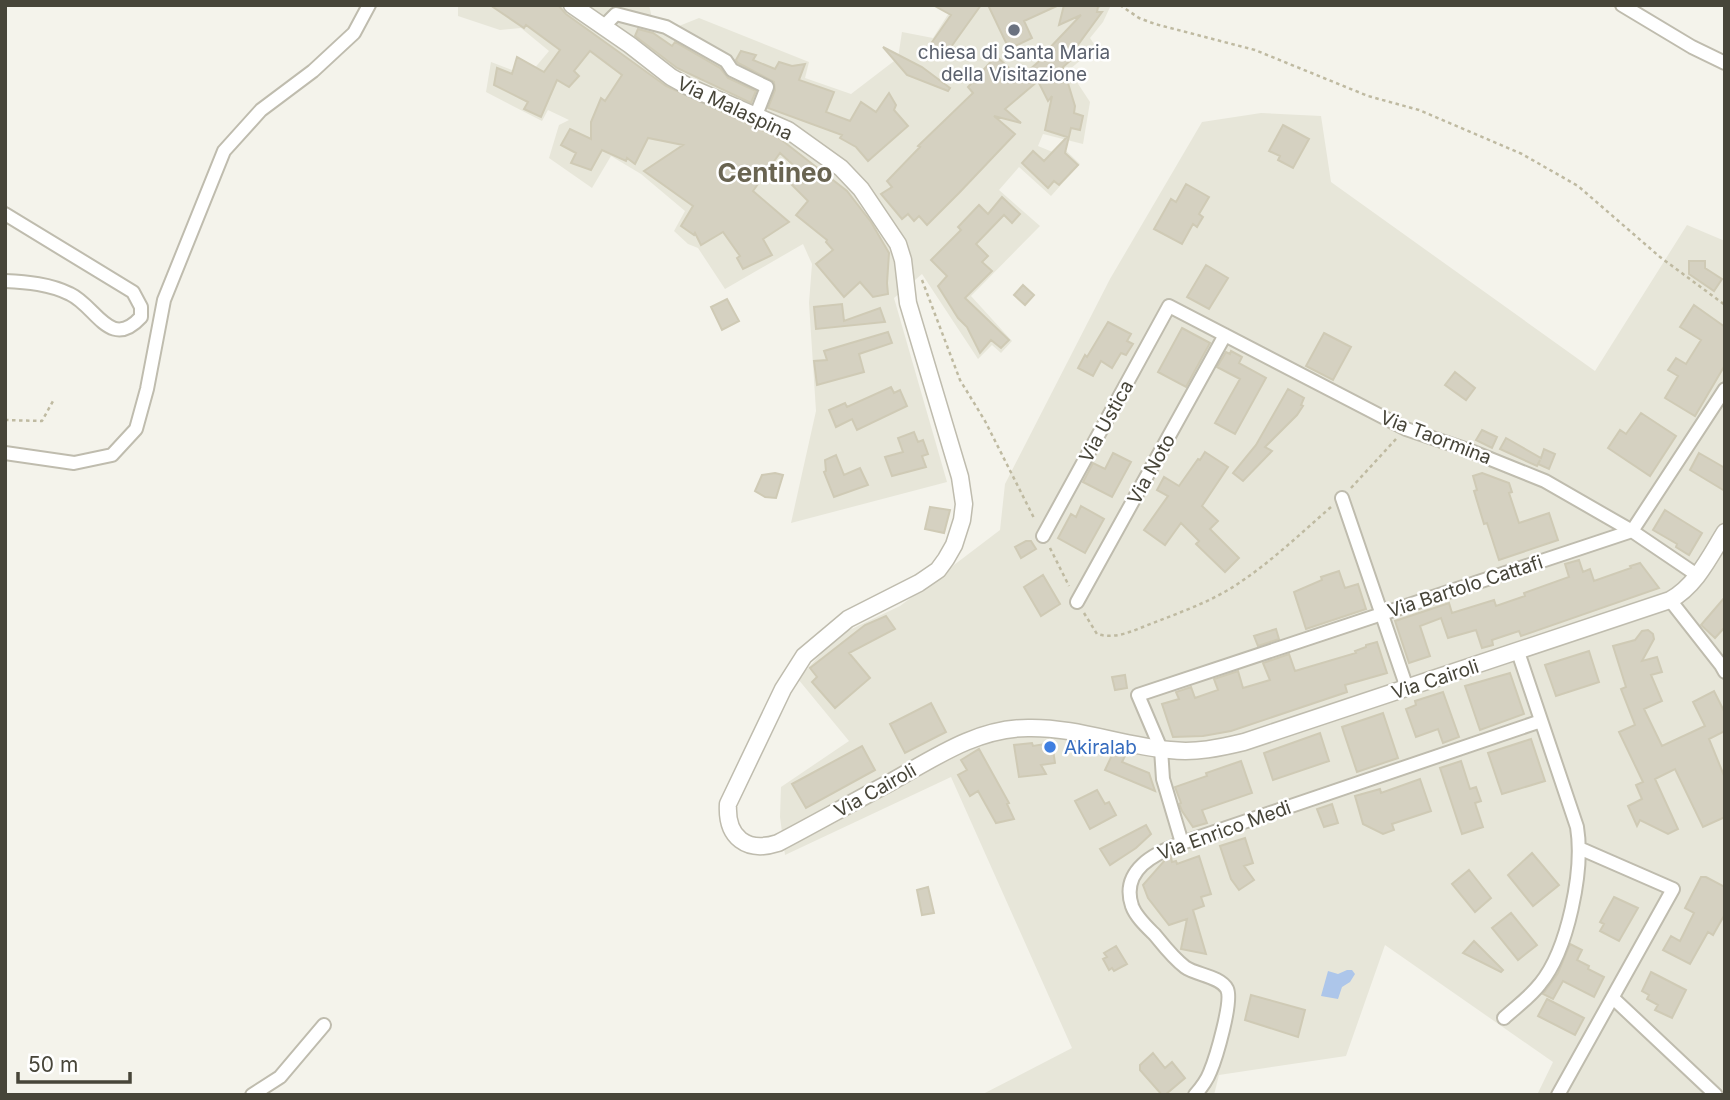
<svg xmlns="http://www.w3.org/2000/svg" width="1730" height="1100" viewBox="0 0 1730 1100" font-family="Inter,sans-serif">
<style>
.residential{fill:#e7e6d9}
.water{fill:#adc6ea}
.building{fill:#d5d1c1;stroke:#cfcab5;stroke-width:2}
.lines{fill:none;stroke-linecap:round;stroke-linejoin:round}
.minor-casing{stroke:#bfbcae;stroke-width:16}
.tertiary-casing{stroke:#bfbcae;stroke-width:19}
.path{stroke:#bfbaa1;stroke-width:2.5;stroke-dasharray:3.5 3.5;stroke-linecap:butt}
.minor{stroke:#fff;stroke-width:12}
.tertiary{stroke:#fff;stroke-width:16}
.worship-dot{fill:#6b7280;stroke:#fff;stroke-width:2.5}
.shop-dot{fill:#3f7fe0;stroke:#fff;stroke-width:2.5}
.labels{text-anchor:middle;stroke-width:5;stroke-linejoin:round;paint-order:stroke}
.worship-label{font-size:19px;fill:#5b616d;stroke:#fff}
.street-label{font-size:19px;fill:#474539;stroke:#fff}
.shop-label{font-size:19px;fill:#366cbe;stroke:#fff;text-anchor:start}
.district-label{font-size:26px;font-weight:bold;fill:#696451;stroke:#fff}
</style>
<rect width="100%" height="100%" fill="#f4f3eb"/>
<path class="residential" d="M458,5H649L652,18L668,19L679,26L699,18L809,62L805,78L851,94L898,58L902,32L933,38L954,5H1111L1103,22L1090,38L1096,47L1069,70L1090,102L1083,144L1043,134L1038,146L1055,153L1061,146L1080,164L1051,196L1019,167L999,190L1040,226L971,296L1012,341L1001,353L992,345L978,359L922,274L894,298L947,482L791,523L816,411L809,303L812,264L803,244L725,289L698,248L688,244L674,231L685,211L641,174L611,156L592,188L549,158L559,125L569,120L548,110L542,121L486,92L491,62L528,76L549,51L521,28L500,30L458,16Z
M1261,113L1321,116L1331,182L1595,371L1687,225L1725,241V1095H1537L1553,1062L1385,945L1346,1056L1219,1075L1214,1095H981L1072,1048L951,777L785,855L780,817L781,787L849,741L798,679L837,636L900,606L1000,530L1005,484L1110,279L1202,122Z"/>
<path class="water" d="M1347,970H1352L1355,974L1350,982L1342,987L1338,999L1321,996L1328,971L1338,974Z"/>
<path class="building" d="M490,5H558L566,14L666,86L779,138L847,191L871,222L889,253L887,283L888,294L873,297L860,282L844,297L816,264L833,250L826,242L827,240L796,215L808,201L791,184L801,172L780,153L753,191L789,222L763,239L772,255L743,269L737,258L740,256L723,232L701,245L695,233L694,235L681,226L693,206L644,171L683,145L648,138L635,164L627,158L626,161L602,150L591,170L571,163L576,153L561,145L570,129L591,139V122L601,98L605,101L622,75L590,51L574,71L579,76L569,87L557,80L541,117L524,109L528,102L494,85L497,68L512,74L517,57L544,72L560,50L526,25L524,28Z
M933,5H981L946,54L933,51L930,45L951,15Z
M988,5H1059L1024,21L1032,38L1009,49Z
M1064,5H1102L1098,7L1097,12H1102L1075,49L1079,53L1063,67L1075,106L1074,113L1083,116L1080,130L1071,128L1065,153L1078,165L1059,185L1054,181L1048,188L1022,163L1033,151L1044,161L1067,137L1045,130L1052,96L1048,101L1038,81L1005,109L1021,123L994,116L1015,134L959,193L927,225L919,216L914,221L908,214L902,219L881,194L892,187L887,181L920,147L918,146L973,93L968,87L996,56L1020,78L1044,57L1043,55L1081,15L1059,25Z
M638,29L653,33L672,46L675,42L720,68L728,78L756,91L751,103L677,68L635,36Z
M883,47L922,67L950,88L948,91L907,75Z
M741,51L756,55L753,60L775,69L779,62L792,66L805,64L799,80L834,92L826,112L850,121L861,102L876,112L889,93L896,105L894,110L908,126L868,161L856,147L840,138L842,135L768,108L775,90L774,82L738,63L736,60Z
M1283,125L1309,139L1293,168L1278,160L1280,156L1269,151Z
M1186,184L1209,197L1199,214L1203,217L1197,227L1193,224L1182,244L1154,229L1171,199L1176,202Z
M1002,197L1020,214L1012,223L1004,215L976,244L988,256L982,262L992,271L965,298L1009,340L1001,348L991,340L980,353L967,327L958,318L938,286L947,276L931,260L961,230L958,227L979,205L988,214Z
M1689,261H1705V268L1722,279L1714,291L1689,274Z
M1206,265L1228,278L1209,309L1187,297Z
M1023,285L1034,295L1025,305L1014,295Z
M727,299L739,321L722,330L711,307Z
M842,304L844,321L880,308L885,322L816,329L814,307Z
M1694,305L1725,327V365L1695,416L1665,398L1678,376L1668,370L1676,358L1686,364L1701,340L1680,327Z
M1108,322L1131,334L1127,341L1133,344L1126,355L1121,353L1112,368L1101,361L1093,376L1078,368L1085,355L1087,357Z
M1182,328L1210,343L1186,387L1158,372Z
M888,332L892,343L859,354L864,372L817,385L814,361L827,360L824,351Z
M1324,333L1351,347L1333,380L1306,366Z
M1231,351L1242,357L1239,363L1266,378L1235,434L1215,423L1240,379L1217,367L1226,352L1230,354Z
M1455,372L1475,388L1466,400L1445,385Z
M891,387L894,393L900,390L907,406L857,430L852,419L836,427L829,410L845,403L847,407Z
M1288,389L1304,398L1301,405L1303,406L1297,415L1265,447L1272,451L1243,481L1233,473L1256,445Z
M1641,413L1676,436L1650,476L1608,448L1620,430L1626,434Z
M1482,430L1497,437L1492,448L1476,440Z
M914,432L918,442L923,440L928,454L922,456L926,467L892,476L885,457L903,452L898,438Z
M1506,438L1541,458L1544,449L1555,454L1549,469L1538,464L1540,460L1537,466L1500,449Z
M1205,452L1228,467L1202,506L1218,521L1210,529L1239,558L1225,572L1196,544L1199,541L1181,523L1165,545L1144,530L1168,496L1157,490L1164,477L1179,486L1198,459L1200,460Z
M1113,453L1131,462L1112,497L1083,482L1093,463L1105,469Z
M1699,453L1725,468V491L1690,470Z
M836,455L844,475L860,468L868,485L834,497L824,472L826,471L825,460Z
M775,473L783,475L776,498L765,497L755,491L762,475Z
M1482,473L1509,483L1512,492L1509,493L1519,523L1549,513L1558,540L1499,560L1487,523L1484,524L1474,491L1477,490L1473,476Z
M1081,506L1104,519L1085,553L1058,538L1071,514L1076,517Z
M930,507L950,510L944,533L925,529Z
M1665,510L1702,533L1689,555L1676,547L1677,544L1653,530Z
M1026,541H1031L1036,549L1021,558L1015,547Z
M1579,560L1583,572L1590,569L1594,581L1631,568L1630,566L1640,563L1659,588L1521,636L1519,631L1492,640L1493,645L1482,648L1476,630L1448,638L1441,618L1420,626L1430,656L1409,663L1395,621L1449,603L1452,613L1494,600L1496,606L1525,596L1524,593L1569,577L1565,564Z
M1339,571L1345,588L1358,584L1366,609L1306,629L1294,592L1322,580L1321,577Z
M1043,575L1060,604L1041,616L1024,587Z
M1725,597V627L1715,638L1701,625Z
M886,616L895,629L849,653L870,678L835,708L812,682L817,677L810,668L865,625Z
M1276,629L1279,639L1258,646L1254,636Z
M1648,630L1653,634L1654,639L1642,661L1657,657L1662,672L1651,675L1662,701L1644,709L1662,746L1705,726L1693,702L1714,691L1725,713V731L1709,739L1725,778V817L1703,827L1675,769L1655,779L1678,829L1668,834L1640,820L1637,826L1628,806L1642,799L1636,785L1643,782L1619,732L1635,725L1621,689L1626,687L1613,646L1635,640L1642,631Z
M1377,642L1387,673L1345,685L1347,692L1231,731L1203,736L1173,737L1162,704L1179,699L1176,692L1191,687L1195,698L1218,690L1214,679L1238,671L1243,688L1270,680L1263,663L1289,654L1295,671L1356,653L1355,651L1366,647V645Z
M1589,651L1599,682L1556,696L1545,665Z
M1510,673L1524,714L1480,730L1465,686Z
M1125,675L1127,688L1115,690L1112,677Z
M1443,692L1459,737L1443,743L1438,729L1416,737L1406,709L1416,705L1415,701Z
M931,703L946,732L905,753L890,724Z
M1383,713L1398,758L1357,772L1342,727Z
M1320,733L1329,761L1273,780L1264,753Z
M1531,739L1545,781L1502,794L1488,753Z
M1032,743L1033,746L1052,743L1055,763L1041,765L1046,774L1019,777L1014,745Z
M862,746L875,770L806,808L792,784Z
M979,749L1009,803L1007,804L1014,819L996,823L978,791L970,796L958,775L967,770L961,760Z
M1114,751L1125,756L1122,762L1149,773L1155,791L1105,770Z
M1241,761L1252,793L1202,810L1207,823L1193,827L1182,811L1179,804L1181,803L1175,787L1207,776L1206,773Z
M1461,761L1470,789L1476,787L1481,801L1475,803L1483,827L1462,834L1440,768Z
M1420,779L1431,811L1392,824L1394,830L1383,834L1363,824L1355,796L1380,789L1381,793Z
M1097,790L1105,804L1109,802L1116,815L1090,829L1075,801Z
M1332,804L1338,823L1324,827L1317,809Z
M1146,825L1151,834L1136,848L1110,865L1100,849Z
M1245,838L1253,863L1244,866L1254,880L1239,890L1231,879L1220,846Z
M1532,853L1559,885L1533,906L1508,875Z
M1199,856L1211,894L1201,897L1204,906L1193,910L1206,954L1181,949L1187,919L1169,925L1148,898L1143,885L1165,860L1171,857L1172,862L1176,861L1177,864Z
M1469,870L1491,898L1475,912L1452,884Z
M1701,877H1706L1725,887V914L1713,935L1708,932L1690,964L1663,950L1671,936L1680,941L1694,913L1685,908Z
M928,887L934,913L922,915L917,890Z
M1614,897L1638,908L1619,941L1600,931L1604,924L1600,922Z
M1511,913L1537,945L1518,960L1492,928Z
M1474,941L1503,970L1501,972L1463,953Z
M1570,944L1582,950L1577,960L1589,966L1588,969L1604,977L1594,997L1563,981L1553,999L1543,994L1558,973Z
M1116,946L1127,964L1114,971L1112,968L1109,970L1103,959L1107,957L1104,953Z
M1651,972L1686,990L1672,1018L1655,1010L1658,1005L1647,999L1649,995L1642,991Z
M1251,995L1305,1010L1298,1037L1245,1020Z
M1547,999L1584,1018L1575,1035L1538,1016Z
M1153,1053L1165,1068L1172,1062L1185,1078L1165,1095H1162L1140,1070V1065Z"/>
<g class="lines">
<defs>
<path id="minor" d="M1622,5L1692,47L1725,63
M603,27L616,14L666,27L726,61L732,70L767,87L756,115
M5,214L133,292L141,307V317C110,351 96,306 70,294C50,284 27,282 5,281
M5,453L74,463L112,455L136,429L147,389L164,300L224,151L261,110L313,71L354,33L369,5
M1342,498L1407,688
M1043,536L1169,306L1406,429L1468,450L1545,481L1632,531L1697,575
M1670,600L1721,665L1725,672
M1077,602L1225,335
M1182,843L1163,779L1161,749L1138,695L1632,531L1725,389
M1613,998L1716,1095
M1504,1018C1516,1007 1530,997 1540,984C1568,950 1584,870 1577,827L1518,652
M252,1095L280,1077L324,1025
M1195,1095C1201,1088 1207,1080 1210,1072C1216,1058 1233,1001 1227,989C1220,976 1196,975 1185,967C1173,958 1164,946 1155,935C1147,927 1136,917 1132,906C1120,870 1155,853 1182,843L1541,721
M1558,1095L1673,889L1579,848"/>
<path id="tertiary" d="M572,5L630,45L671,77L689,87L788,130L841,168L861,189L898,244L903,260L908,303L960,477L964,504L962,520L954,545L946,559L938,570L919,583L848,619L804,656L783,689L728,804C726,838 747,853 778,843C816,823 853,802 891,782C934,758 977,728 1028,728C1077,727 1122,746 1170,750C1196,753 1219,748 1244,742L1670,600C1696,586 1710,556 1725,532"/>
</defs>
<use href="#minor" class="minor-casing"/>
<use href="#tertiary" class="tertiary-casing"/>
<path class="path" d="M1120,5L1139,18L1155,24L1255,50L1368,96L1419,110L1522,154L1578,186L1660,257L1725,305
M922,280L960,380L985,421L1035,520
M5,420L42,421L53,401
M1351,488L1396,439
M1050,548L1069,586
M1084,613L1097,634C1117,640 1134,630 1153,623C1181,612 1210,602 1236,585C1270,563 1300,534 1331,507"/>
<use href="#minor" class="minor"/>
<use href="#tertiary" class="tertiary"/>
</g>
<circle class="worship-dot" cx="1014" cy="30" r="7"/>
<circle class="shop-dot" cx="1050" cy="747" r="7"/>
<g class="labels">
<g class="worship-label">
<text x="1014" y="59">chiesa di Santa Maria<tspan x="1014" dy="22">della Visitazione</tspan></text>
</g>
<g class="street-label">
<text transform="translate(735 108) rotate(25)" y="7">Via Malaspina</text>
<text transform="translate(1106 421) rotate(-61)" y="7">Via Ustica</text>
<text transform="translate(1436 437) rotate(21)" y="7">Via Taormina</text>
<text transform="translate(1151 469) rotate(-61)" y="7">Via Noto</text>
<text transform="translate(1465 586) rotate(-18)" y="7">Via Bartolo Cattafi</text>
<text transform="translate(1435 679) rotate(-18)" y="7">Via Cairoli</text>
<text transform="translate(875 790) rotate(-29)" y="7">Via Cairoli</text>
<text transform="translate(1224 830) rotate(-20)" y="7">Via Enrico Medi</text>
</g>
<g class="shop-label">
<text x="1064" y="754">Akiralab</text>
</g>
<g class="district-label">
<text x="775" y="182">Centineo</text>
</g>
</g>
<rect width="1730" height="1100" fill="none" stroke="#474539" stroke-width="14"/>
<path d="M18 1072v10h112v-10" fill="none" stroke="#474539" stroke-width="3.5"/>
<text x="28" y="1072" font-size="21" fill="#474539" stroke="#ffffff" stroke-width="5" paint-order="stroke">50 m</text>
</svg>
